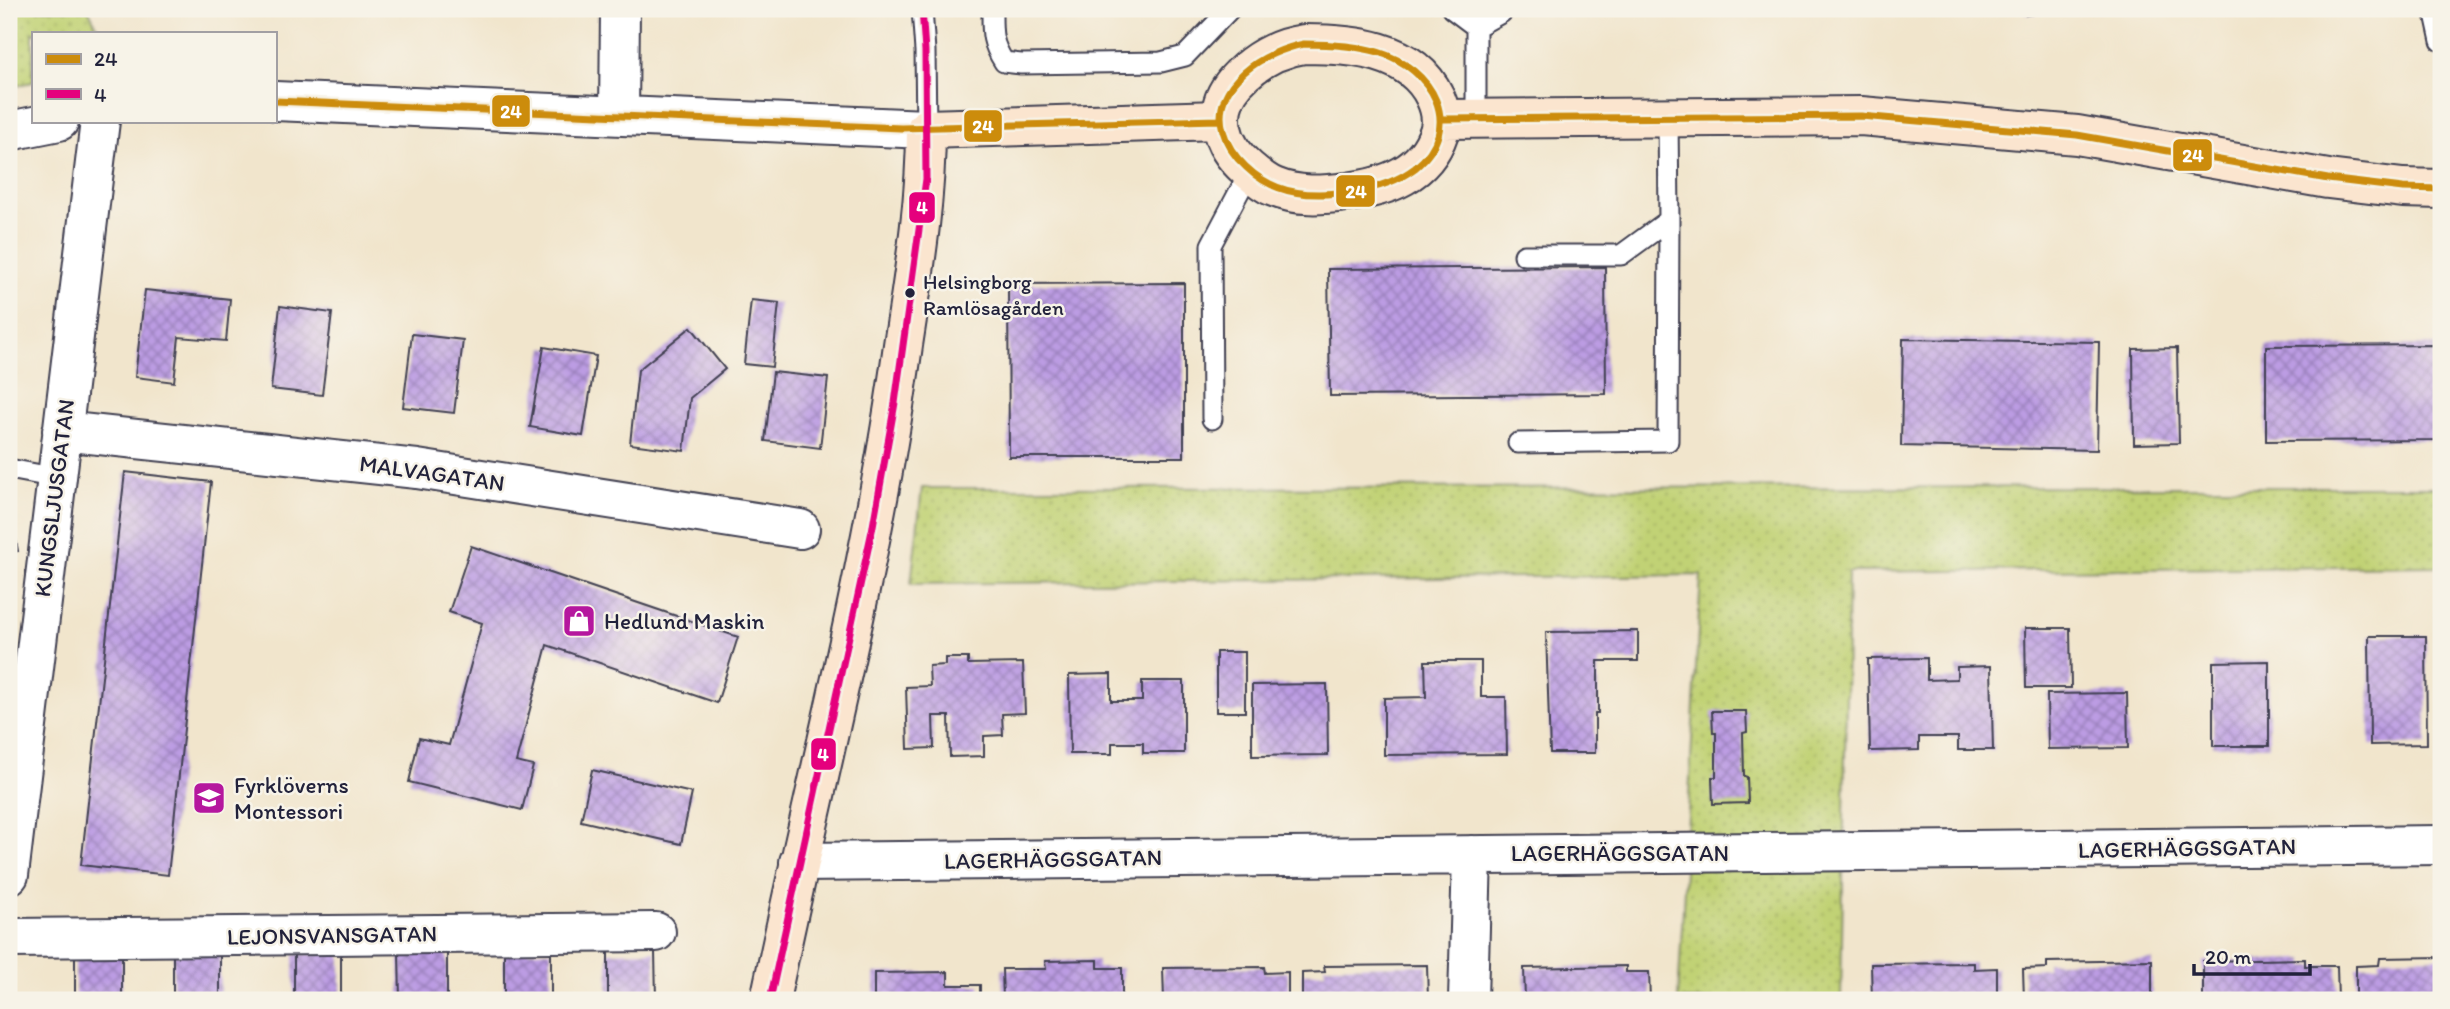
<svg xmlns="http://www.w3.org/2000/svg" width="2450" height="1009" viewBox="0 0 2450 1009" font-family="Itim,sans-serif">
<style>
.park{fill:url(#park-dots);stroke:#727a58;stroke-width:2}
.building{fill:url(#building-cross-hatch)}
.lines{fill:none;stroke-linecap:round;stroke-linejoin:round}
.lane-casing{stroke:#413f51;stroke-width:23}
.street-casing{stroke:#413f51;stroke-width:42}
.secondary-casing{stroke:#413f51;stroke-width:42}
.lane{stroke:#fff;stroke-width:19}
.street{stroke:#fff;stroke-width:38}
.secondary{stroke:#fbe5cf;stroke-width:38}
.bus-1-casing{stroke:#f7f3e8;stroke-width:12}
.bus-2-casing{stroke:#f7f3e8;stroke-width:12}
.bus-1{stroke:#cc8c0c;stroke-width:7}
.bus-2{stroke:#e5007d;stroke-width:7}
.bus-dot{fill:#22223b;stroke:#f7f3e8;stroke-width:2.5}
.labels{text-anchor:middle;stroke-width:5;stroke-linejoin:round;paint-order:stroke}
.bus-label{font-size:21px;fill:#22223b;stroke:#f7f3e8;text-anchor:start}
.street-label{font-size:23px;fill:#22223b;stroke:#f7f3e8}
.poi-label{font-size:23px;fill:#22223b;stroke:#f7f3e8;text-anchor:start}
.line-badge{stroke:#f7f3e8;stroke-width:2.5}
.badge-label{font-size:19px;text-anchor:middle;font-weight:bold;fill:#fff}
</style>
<defs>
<pattern id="park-dots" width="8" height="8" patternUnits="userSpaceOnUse" patternTransform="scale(1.75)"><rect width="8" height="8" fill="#c1d275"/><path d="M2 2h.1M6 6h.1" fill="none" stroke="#a6b466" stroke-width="1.8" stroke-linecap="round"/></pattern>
<pattern id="building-cross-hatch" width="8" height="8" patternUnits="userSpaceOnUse" patternTransform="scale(1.75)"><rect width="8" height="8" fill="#bc9ce3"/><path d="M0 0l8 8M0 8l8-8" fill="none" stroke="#987fb9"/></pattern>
</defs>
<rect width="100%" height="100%" fill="#f7f3e8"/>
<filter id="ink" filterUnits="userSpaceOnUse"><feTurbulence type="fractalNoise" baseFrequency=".0143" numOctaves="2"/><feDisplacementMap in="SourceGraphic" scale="14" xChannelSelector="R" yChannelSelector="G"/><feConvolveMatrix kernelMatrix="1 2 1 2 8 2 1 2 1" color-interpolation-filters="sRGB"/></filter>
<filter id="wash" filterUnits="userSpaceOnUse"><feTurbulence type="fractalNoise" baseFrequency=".00686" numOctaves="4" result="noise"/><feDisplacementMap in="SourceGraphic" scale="28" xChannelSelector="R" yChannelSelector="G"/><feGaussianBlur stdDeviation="1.57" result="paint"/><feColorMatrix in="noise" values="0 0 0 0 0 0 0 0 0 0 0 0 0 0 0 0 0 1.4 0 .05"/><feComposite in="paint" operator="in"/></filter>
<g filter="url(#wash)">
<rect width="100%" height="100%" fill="#f1e5cc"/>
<path class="park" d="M9,9H88L100,33H33V82L9,87Z
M2441,487V566L1848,572L1841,1000H1678L1701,575L911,584L922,488Z"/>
<g id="blocks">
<path class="building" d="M2025,9H2059V10L2026,15Z
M1605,267L1606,394L1330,396L1328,269Z
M1184,283V457H1009L1008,284Z
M145,290L230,299L226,341L179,337L174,382L135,377Z
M751,300L779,303L772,367L744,364Z
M280,306L332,313L322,395L271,389Z
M691,327L725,369L690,398L684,451L630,444L638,370Z
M412,334L463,340L454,413L403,407Z
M1903,339L2099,342L2097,450L1901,446Z
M2441,345V440L2266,441V346Z
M544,347L596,356L583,436L530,427Z
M2177,348L2179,443L2134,444L2133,349Z
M773,372L828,378L820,448L765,441Z
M125,472L211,482L168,875L81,865Z
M9,501L18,551L9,552Z
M471,546L738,637L717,703L547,645L516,762L533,766L522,810L409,782L419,738L449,745L482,623L449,612Z
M2025,628H2070L2071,688H2026Z
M1638,631V661H1598V713H1595V753H1550L1546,632Z
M2369,636H2426L2427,744L2370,745Z
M1216,652H1245V712H1216Z
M945,658H968V664L1023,663L1025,713L1002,714L1003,735L984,736V756L950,757L949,716H933L934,748L908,749L906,687L930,686L929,666L945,665Z
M1927,658V680L1957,679V667L1991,666L1993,750H1958V737H1919V750L1870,751L1868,659Z
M1425,661H1481V697H1506L1507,754L1384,755V698L1426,697Z
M2269,661V746H2213V662Z
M1111,674V701H1142V681H1184V753H1143V743H1112V754H1070L1069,675Z
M1327,684L1328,755L1252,756V685Z
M2127,693L2128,748L2048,749L2047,694Z
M1712,711H1746L1747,732L1743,733L1744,776L1747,777L1748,803L1713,804L1712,777H1716V733H1713Z
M592,770L692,793L681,844L581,821Z
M504,951H551V1000H504Z
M655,951L656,1000H608V952Z
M75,952H122V1000H75Z
M399,952H447V1000H400Z
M173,954H220V1000H173Z
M294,954H341V1000H294Z
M2441,957V1000H2356V966L2379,965L2380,958Z
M2305,959V966H2337L2338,1000H2203V961Z
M1098,960V968H1122V1000H1003L1002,969H1046L1045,961Z
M2152,960V1000H2024L2023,969L2047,968V962Z
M1974,963V969L1997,968V1000H1872L1871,964Z
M1427,965L1428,1000H1302V973L1325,972L1324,966Z
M1626,966V972H1649L1650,1000H1525L1524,968Z
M1264,967L1265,973L1288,972V1000H1164L1163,968Z
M948,972V985H980V1000H874V973Z"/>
</g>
</g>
<g filter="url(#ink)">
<use href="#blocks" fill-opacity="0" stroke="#413f51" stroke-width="2"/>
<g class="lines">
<defs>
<path id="lane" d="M922,9L925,51L926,129
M992,9C992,32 991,42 1004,62L1021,64L1161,62L1185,56L1230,9
M1452,9L1476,27
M2434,9L2441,41
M1476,27L1501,13L1505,9
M1476,119V27
M1524,255H1621L1669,220L1668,116
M1212,419L1211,245L1250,171
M1518,443L1668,441L1669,220
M9,469L57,478"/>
<path id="street" d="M275,101L926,129
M619,116L620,9
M9,131L59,121
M62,431L417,469L800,529
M799,862L2441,845
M9,875L100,121
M9,938L656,932
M1468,1000L1472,855"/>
<path id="secondary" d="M1304,44C1351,44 1412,48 1435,97C1440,108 1443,120 1439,132C1425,174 1387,187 1347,192C1322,195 1298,197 1274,187C1264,183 1255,175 1248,169C1220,145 1210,111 1236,81C1255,60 1277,48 1304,44Z
M1442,119L1861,116L2077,135L2328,179L2403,188L2441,189
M770,1000C815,782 873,566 903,345C914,273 926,201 926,129L1219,120"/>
</defs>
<use href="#lane" class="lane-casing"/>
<use href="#street" class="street-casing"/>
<use href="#secondary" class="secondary-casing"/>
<use href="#lane" class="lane"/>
<use href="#street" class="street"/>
<use href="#secondary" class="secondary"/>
<defs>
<path id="bus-1" d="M1304,44C1329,44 1354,45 1378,52C1432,68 1466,126 1415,168C1398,181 1376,188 1355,191C1315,197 1277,197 1246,167C1235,157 1227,146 1223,131C1210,84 1265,51 1304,44Z
M275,101L901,128L1219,120
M1442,119L1861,116L2077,135L2328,179L2403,188L2441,189"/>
<path id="bus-2" d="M770,1000L873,526L895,403L926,179L925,51L922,9"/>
</defs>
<use href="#bus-1" class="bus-1-casing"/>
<use href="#bus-2" class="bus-2-casing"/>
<use href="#bus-1" class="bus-1"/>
<use href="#bus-2" class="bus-2"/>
</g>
</g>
<defs>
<symbol id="shop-square" viewBox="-11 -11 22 22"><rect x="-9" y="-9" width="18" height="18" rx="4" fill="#b5179e" stroke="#f7f3e8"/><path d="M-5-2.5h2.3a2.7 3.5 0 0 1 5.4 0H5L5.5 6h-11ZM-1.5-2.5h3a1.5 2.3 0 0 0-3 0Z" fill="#fff"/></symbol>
<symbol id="school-square" viewBox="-11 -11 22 22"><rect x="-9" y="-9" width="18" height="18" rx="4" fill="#b5179e" stroke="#f7f3e8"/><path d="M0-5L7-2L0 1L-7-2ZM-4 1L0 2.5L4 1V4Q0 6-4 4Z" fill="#fff"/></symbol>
</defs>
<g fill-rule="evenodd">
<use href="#shop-square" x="560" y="602" width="38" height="38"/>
<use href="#school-square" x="190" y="779" width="38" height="38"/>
</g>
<circle class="bus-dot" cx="910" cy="293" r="6"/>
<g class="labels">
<g class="bus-label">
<text x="923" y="289">Helsingborg<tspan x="923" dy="26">Ramlösagården</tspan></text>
</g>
<g class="street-label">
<text transform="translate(432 473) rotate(8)" y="8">MALVAGATAN</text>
<text transform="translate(54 498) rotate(-83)" y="8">KUNGSLJUSGATAN</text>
<text transform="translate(2187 848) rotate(-1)" y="8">LAGERHÄGGSGATAN</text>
<text x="1620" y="861">LAGERHÄGGSGATAN</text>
<text transform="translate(1053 859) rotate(-1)" y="8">LAGERHÄGGSGATAN</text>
<text transform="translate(332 935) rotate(-1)" y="8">LEJONSVANSGATAN</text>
</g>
<g class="poi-label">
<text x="604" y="629">Hedlund Maskin</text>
<text x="234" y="793">Fyrklöverns<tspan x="234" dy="26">Montessori</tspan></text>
</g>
</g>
<g class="line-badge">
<rect x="491" y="94" width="40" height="34" rx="7" fill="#cc8c0c"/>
<rect x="963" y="109" width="40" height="34" rx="7" fill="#cc8c0c"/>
<rect x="2172" y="138" width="41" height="34" rx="7" fill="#cc8c0c"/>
<rect x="1335" y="174" width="41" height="34" rx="7" fill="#cc8c0c"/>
<rect x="908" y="191" width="28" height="33" rx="7" fill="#e5007d"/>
<rect x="810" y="737" width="27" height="34" rx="7" fill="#e5007d"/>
</g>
<g class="badge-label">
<text x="511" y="118">24</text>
<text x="983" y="133">24</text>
<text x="2193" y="162">24</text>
<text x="1356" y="198">24</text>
<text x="922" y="214">4</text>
<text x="823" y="761">4</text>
</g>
<rect width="2450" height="1009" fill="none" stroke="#f7f3e8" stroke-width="35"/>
<rect x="32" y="32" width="245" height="91" fill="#f7f3e8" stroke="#a29fa3" stroke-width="2"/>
<rect x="46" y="54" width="35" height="10" fill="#cc8c0c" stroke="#a29fa3" stroke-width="2"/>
<text x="94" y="66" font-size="21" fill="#22223b">24</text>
<rect x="46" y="89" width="35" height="10" fill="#e5007d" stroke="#a29fa3" stroke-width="2"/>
<text x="94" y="102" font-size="21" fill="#22223b">4</text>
<path d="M2194 964v10h116v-10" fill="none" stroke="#22223b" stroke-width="3.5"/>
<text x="2205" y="964" font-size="21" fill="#22223b" stroke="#f7f3e8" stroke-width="5" paint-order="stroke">20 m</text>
</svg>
